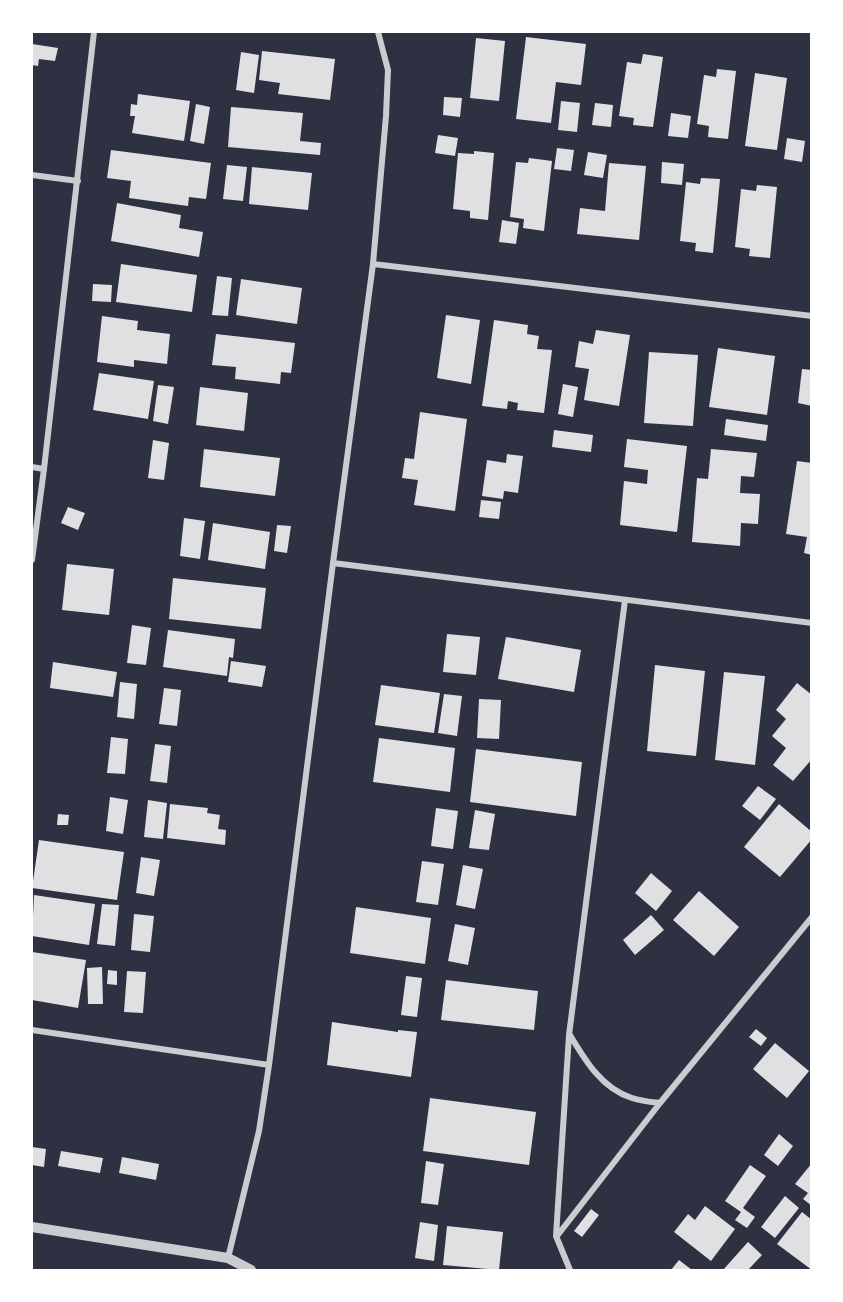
<svg xmlns="http://www.w3.org/2000/svg" width="843" height="1302" viewBox="0 0 843 1302" font-family="Inter,sans-serif">
<style>
.building{fill:#e0e0e3}
.lines{fill:none;stroke-linecap:round;stroke-linejoin:round}
.minor{stroke:#caccd0;stroke-width:6}
.tertiary{stroke:#caccd0;stroke-width:10}
</style>
<rect width="100%" height="100%" fill="#2d3142"/>
<path class="building" d="M526,37L586,44L581,85L556,82L551,123L516,119Z
M476,38L505,41L499,101L470,98Z
M32,44L58,48L55,61L39,59L38,66L32,65Z
M262,51L335,59L330,100L278,94L280,83L259,80Z
M241,52L259,55L254,93L236,90Z
M643,54L663,57L653,127L633,125L634,118L619,116L627,62L641,64Z
M717,69L736,71L728,139L708,137L709,126L697,124L704,75L716,77Z
M755,73L787,78L777,150L745,146Z
M138,94L190,101L184,141L132,133L135,116H130L131,104L137,105Z
M444,97L462,98L460,117L443,115Z
M561,101L580,103L577,132L558,130Z
M595,103L613,105L611,127L592,125Z
M196,104L210,107L204,144L190,141Z
M231,107L303,113L300,141L321,143L320,155L228,147Z
M671,113L691,116L688,138L668,136Z
M438,135L458,138L455,156L435,153Z
M787,138L805,141L802,162L784,159Z
M557,148L574,150L571,171L554,169Z
M111,150L211,163L206,199L189,197L188,206L129,198L131,181L107,178Z
M474,151L494,153L488,220L470,218V211L453,209L458,153L474,154Z
M588,152L607,155L603,178L584,175Z
M529,158L552,161L544,231L523,228L524,219L510,217L516,162L528,163Z
M662,162L684,164L682,185L661,183Z
M609,163L646,166L639,240L577,234L580,208L605,211Z
M227,165L247,167L243,201L223,199Z
M252,167L312,173L308,210L249,204Z
M701,178L720,179L713,253L695,251L696,243L680,241L686,182L700,184Z
M757,185L777,187L770,258L749,256L750,249L735,247L741,189L756,191Z
M117,203L181,215L179,228L203,232L199,257L111,241Z
M502,220L519,223L516,244L499,242Z
M121,264L197,275L192,312L116,302Z
M217,276L232,278L228,316L212,315Z
M241,279L302,288L297,324L236,315Z
M93,284L112,285L111,302L92,301Z
M446,315L480,320L471,384L437,378Z
M102,316L138,321L137,330L170,334L167,364L134,360V367L97,362Z
M494,320L528,325L527,334L539,336L537,349L552,350L544,413L517,410L518,403L508,401L507,409L482,406Z
M596,330L630,335L619,406L584,400L589,369L575,367L579,341L593,344Z
M216,334L295,343L291,373L281,372L280,384L235,379L236,367L212,365Z
M718,348L775,356L767,415L709,407Z
M649,352L698,355L693,426L644,423Z
M802,369L812,370V406L798,403Z
M99,373L154,381L148,419L93,410Z
M563,384L578,387L573,417L558,414Z
M158,385L174,387L168,424L153,421Z
M200,387L248,393L244,431L196,425Z
M420,412L467,419L455,511L414,505L418,480L402,478L405,458L414,459Z
M726,419L768,425L766,441L724,435Z
M554,430L593,435L591,452L552,447Z
M627,439L687,446L677,532L620,525L624,481L647,484L648,470L624,467Z
M153,440L169,443L164,480L148,478Z
M204,449L280,458L275,496L200,487Z
M711,449L757,453L754,477L741,476L740,493L760,494L758,524L741,523L740,546L692,542L697,478L708,479Z
M507,454L523,456L518,493L504,491L503,499L482,496L487,460L506,463Z
M797,461L812,463V555L804,553L807,537L786,534Z
M481,500L501,502L499,519L479,517Z
M68,507L85,513L78,530L61,523Z
M184,518L205,521L200,559L180,556Z
M213,523L270,532L265,569L208,560Z
M277,525L291,526L287,553L274,551Z
M67,564L114,569L109,615L62,610Z
M173,578L266,588L261,629L169,619Z
M132,625L151,628L146,665L127,663Z
M168,630L235,639L233,658L229,657L227,676L163,667Z
M447,634L480,637L476,675L443,672Z
M506,637L581,650L574,692L498,679Z
M231,661L266,666L262,687L228,682Z
M53,662L117,672L113,697L50,688Z
M655,665L705,671L696,756L647,751Z
M724,672L765,676L755,765L715,760Z
M120,682L137,684L134,719L117,717Z
M797,683L812,695V759L793,781L773,765L786,748L772,736L786,719L776,710Z
M381,685L440,693L434,733L375,725Z
M164,688L181,690L177,726L159,724Z
M444,694L462,696L457,736L438,733Z
M479,699L501,700L499,739L477,738Z
M111,737L128,739L125,774L107,773Z
M379,738L455,748L450,792L373,782Z
M155,744L171,746L167,783L150,781Z
M476,749L582,762L576,816L470,802Z
M758,786L776,799L760,820L742,806Z
M110,797L128,800L123,834L106,831Z
M148,800L167,803L163,839L144,837Z
M170,804L208,808L207,813L220,815L218,829L226,830L225,845L167,838Z
M779,804L812,832V839L780,877L744,847Z
M436,808L458,811L453,849L431,846Z
M475,810L495,814L489,850L469,848Z
M58,814L69,815L68,825H57Z
M39,840L124,852L117,900L32,888Z
M141,857L160,860L154,896L136,893Z
M422,861L444,864L438,905L416,902Z
M463,865L483,869L475,909L456,905Z
M651,873L672,891L656,911L635,893Z
M699,891L739,927L714,956L673,920Z
M34,895L95,904L89,945L32,936Z
M102,904L119,905L115,946L97,944Z
M356,907L431,918L425,964L350,953Z
M134,914L154,916L150,952L131,950Z
M651,915L664,930L635,955L623,940Z
M455,924L475,928L468,965L448,961Z
M32,952L86,960L78,1008L32,1000Z
M102,967L103,1004H88L87,968Z
M108,970L117,971V985L107,984Z
M127,971L146,972L143,1013L124,1012Z
M406,976L422,978L417,1017L401,1015Z
M446,980L538,991L534,1030L441,1020Z
M332,1022L398,1032V1030L417,1032L411,1077L327,1065Z
M756,1029L767,1038L761,1046L749,1037Z
M775,1043L809,1071L787,1098L753,1069Z
M430,1098L536,1112L529,1165L423,1151Z
M779,1134L793,1146L778,1166L764,1155Z
M32,1147L46,1149L44,1167L32,1165Z
M61,1151L103,1158L100,1173L58,1166Z
M122,1157L159,1164L156,1180L119,1173Z
M426,1161L444,1164L438,1205L421,1203Z
M812,1163V1206L803,1199L808,1193L795,1184Z
M750,1165L766,1176L743,1208L755,1217L747,1228L735,1220L741,1212L725,1201Z
M785,1196L799,1208L775,1238L761,1227Z
M705,1206L735,1229L711,1261L674,1232L688,1214L695,1220Z
M591,1209L599,1215L582,1237L574,1231Z
M802,1212L812,1220V1270L777,1244Z
M420,1222L438,1225L434,1261L415,1258Z
M447,1226L503,1232L499,1270L443,1265Z
M748,1242L762,1255L748,1270H723Z
M679,1260L692,1270H671Z"/>
<g class="lines">
<path class="minor" d="M32,175L78,181
M373,264L812,316
M32,467L44,469
M32,560L44,469L94,32
M333,563L812,623
M32,1030L269,1065
M570,1035C585,1060 602,1089 632,1098C641,1101 651,1102 660,1103
M557,1236L660,1103L812,917
M228,1258L259,1131L269,1065L333,563L373,264L386,116L388,70L378,32
M570,1270L556,1236L569,1035L625,600"/>
<path class="tertiary" d="M32,1227L228,1258L251,1270"/>
</g>
<rect width="843" height="1302" fill="none" stroke="#ffffff" stroke-width="66"/>
</svg>
